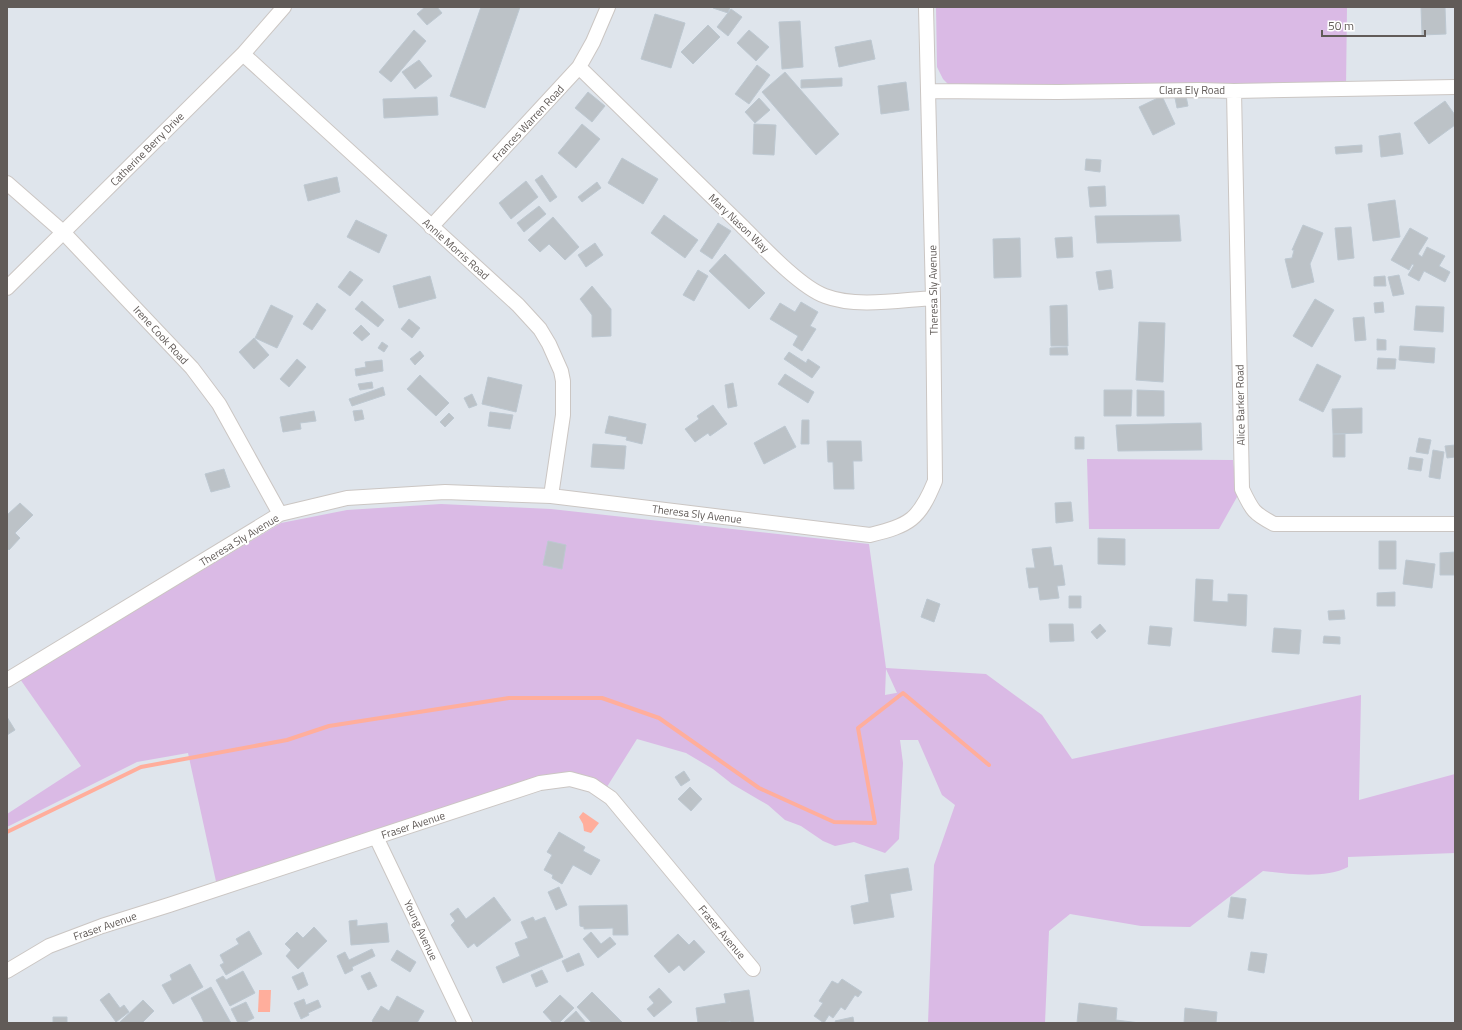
<svg xmlns="http://www.w3.org/2000/svg" width="1462" height="1030" viewBox="0 0 1462 1030" font-family="'Titillium Web',sans-serif">
<style>
.green{fill:#dabae5;fill-rule:evenodd}
.water{fill:#ffae9c}
.lines{fill:none;stroke-linecap:round;stroke-linejoin:round}
.stream{stroke:#ffae9c;stroke-width:4}
.building{fill:#bcc2c7;stroke:#bdc8d1}
.street-casing{stroke:#cbc6c3;stroke-width:16}
.street{stroke:#fff;stroke-width:14}
.labels{text-anchor:middle;stroke-width:4;stroke-linejoin:round;paint-order:stroke}
.street-label{font-size:11px;fill:#615b58;stroke:#fff}
</style>
<rect width="100%" height="100%" fill="#dfe5ec"/>
<path class="green" d="M936,7H1347L1346,88H952L943,79L937,67Z
M1087,459L1233,460L1237,497L1219,529H1089Z
M441,504L551,509L869,544L886,668L986,674L1042,715L1072,759L1361,695L1359,800L1455,774V853L1348,857V867C1325,879 1289,874 1263,871L1190,927L1141,926L1070,914L1049,931L1045,1023H928L934,865L955,805L942,795L918,740H900L903,763L899,839L885,853L854,842L835,846L823,841L801,826L785,820L768,805L732,784L713,769L686,753L637,739L605,790L570,775L217,886L188,753L137,762L7,827V814L81,766L20,679L281,523L347,510ZM886,669L897,693H896L885,695Z"/>
<path class="water" d="M583,812L599,823L591,833L584,831L583,824L579,817Z
M259,990H271L270,1012H258Z"/>
<g class="lines">
<path class="stream" d="M7,832L141,767L287,740L329,726L509,698H602L659,718L759,788L834,822L875,823L858,728L903,693L989,765"/>
</g>
<path class="building" d="M425,7H437L442,13L427,25L417,14Z
M481,7H520L485,108L450,96Z
M714,7H730L728,13L713,8Z
M1421,7H1445L1446,34L1422,35Z
M731,9L742,17L728,36L717,27Z
M655,14L685,23L671,68L641,59Z
M800,21L803,67L782,69L779,22Z
M708,25L720,37L693,64L681,52Z
M414,30L426,41L391,82L379,72Z
M749,30L769,47L756,61L737,43Z
M871,40L875,59L839,67L835,47Z
M419,60L432,76L415,89L402,72Z
M757,65L770,75L749,104L735,94Z
M785,72L839,134L816,155L762,92Z
M842,78V86L801,88V80Z
M906,82L909,110L881,114L878,86Z
M588,92L605,106L592,122L575,108Z
M1162,96L1175,124L1153,135L1139,107Z
M1186,96L1188,106L1177,108L1175,98Z
M437,97L438,115L384,118L383,99Z
M759,98L770,110L755,123L745,112Z
M1445,101L1455,115V125L1429,144L1414,123Z
M582,124L600,139L576,168L558,153Z
M754,124L776,125L774,155L753,154Z
M1400,133L1403,154L1381,157L1379,136Z
M1362,145V152L1336,154L1335,147Z
M622,158L658,179L643,204L608,183Z
M1086,159L1101,160L1100,172L1085,170Z
M542,175L557,197L550,202L535,180Z
M337,177L340,192L308,201L304,185Z
M526,181L538,197L511,219L499,203Z
M597,182L601,188L582,202L578,197Z
M1105,186L1106,206L1090,207L1088,187Z
M1395,200L1400,237L1373,241L1368,204Z
M539,206L546,214L524,232L517,223Z
M664,215L698,240L685,258L651,233Z
M1179,215L1181,241L1097,243L1095,216Z
M553,217L579,247L565,260L549,244L540,252L528,240Z
M356,220L387,235L379,253L347,237Z
M718,223L731,231L712,259L700,251Z
M1303,225L1323,233L1310,264L1314,282L1292,288L1285,259L1292,258L1294,250H1292Z
M1351,227L1354,258L1338,260L1335,228Z
M1410,228L1428,238L1418,254L1422,257L1427,247L1445,256L1439,266L1450,272L1445,282L1424,271L1419,281L1408,275L1414,265L1412,264L1409,270L1391,260Z
M1072,237L1073,257L1057,258L1055,238Z
M1020,238L1021,277L994,278L993,239Z
M595,243L603,255L586,267L578,255Z
M725,254L765,293L749,309L709,271Z
M698,270L708,276L694,301L683,295Z
M1111,270L1113,288L1099,290L1096,272Z
M350,271L363,280L350,296L338,287Z
M1399,275L1404,294L1393,296L1388,277Z
M430,276L436,298L399,308L393,286Z
M1385,276L1386,286H1374V277Z
M592,286L611,309V336L592,337V315L580,299Z
M1315,299L1334,310L1312,347L1293,336Z
M362,301L384,320L378,327L355,309Z
M801,302L818,312L810,326L816,329L802,351L793,345L798,336L770,319L780,303L795,312Z
M1383,302L1384,312L1375,313L1374,303Z
M317,303L326,310L312,330L303,324Z
M271,305L293,316L277,348L255,338Z
M1067,305L1068,346H1051L1050,306Z
M1416,306L1444,307L1443,332L1414,330Z
M1364,317L1366,340L1355,341L1353,318Z
M409,319L420,328L412,338L401,329Z
M1139,322L1165,323L1163,382L1136,380Z
M361,325L370,334L362,341L353,333Z
M254,338L269,355L254,369L239,352Z
M1377,339L1386,340V350H1377Z
M382,342L388,346L384,352L378,348Z
M1400,346L1435,348L1434,363L1399,360Z
M1067,347L1068,355H1050V348Z
M420,351L424,356L415,365L410,359Z
M789,352L806,363L808,359L820,367L812,378L784,359Z
M1378,358L1396,359L1395,369H1377Z
M297,359L306,367L289,387L280,379Z
M382,360L383,371L356,376L355,369L366,367L365,362Z
M1317,364L1341,376L1323,412L1299,400Z
M785,374L814,392L808,403L778,384Z
M420,375L449,403L436,416L407,389Z
M488,377L522,385L516,412L482,404Z
M372,382L373,388L360,390L358,384Z
M733,383L737,406L728,408L725,385Z
M383,387L385,395L352,406L349,399Z
M1104,390H1132L1131,416H1104Z
M1137,390L1164,391V416H1137Z
M472,394L477,405L469,408L464,398Z
M713,405L727,424L710,436L708,433L695,442L685,429L699,419L697,416Z
M1362,408V433L1333,434L1332,409Z
M362,410L364,419L355,421L353,411Z
M314,411L316,421L300,423L301,429L283,432L280,417Z
M490,412L513,415L510,429L488,426Z
M449,413L454,418L445,427L440,422Z
M609,416L646,424L642,444L626,440L627,437L605,433Z
M802,420H809V444H801Z
M1201,423L1202,450L1118,451L1116,425Z
M785,426L796,447L764,464L754,443Z
M1333,434H1345V457H1333Z
M1075,437H1084V449H1075Z
M1419,438L1431,440L1428,454L1416,452Z
M827,441H861L862,461H853L854,489H834L833,462H828Z
M593,444L626,446L624,469L591,467Z
M1455,445V457L1447,458L1445,446Z
M1433,450L1444,452L1440,479L1429,477Z
M1410,457L1423,459L1421,471L1408,469Z
M224,469L230,487L211,492L205,474Z
M1071,502L1073,521L1056,523L1055,503Z
M20,503L33,515L15,533L20,538L9,550L7,548V515Z
M1098,538L1125,539V565L1098,564Z
M548,541L566,545L562,569L543,565Z
M1379,541H1396V569H1379Z
M1051,547L1054,566L1062,565L1065,585L1057,586L1059,598L1040,600L1038,587L1029,588L1026,568H1035L1032,549Z
M1455,552V575H1440V553Z
M1406,560L1435,564L1432,588L1403,584Z
M1196,579L1213,580L1212,601L1228,602V594L1247,595L1246,626L1194,621Z
M1395,592V606H1377V593Z
M1069,596H1081V608H1069Z
M927,599L940,604L934,622L921,617Z
M1344,610L1345,619L1329,620L1328,611Z
M1049,624H1073L1074,641L1050,642Z
M1100,624L1106,631L1097,639L1091,632Z
M1150,626L1172,628L1170,646L1148,644Z
M1274,628L1301,630L1299,654L1272,652Z
M1324,636L1340,637V644L1323,643Z
M7,717L15,730L7,735Z
M684,771L690,780L681,786L675,777Z
M690,787L702,799L691,811L678,799Z
M559,832L585,847L583,851L600,860L591,875L573,865L562,884L552,878L553,875L544,870L552,855L547,852Z
M908,868L912,890L890,894L894,917L854,924L851,906L869,902L865,875Z
M559,887L567,905L556,910L548,892Z
M494,897L511,920L477,947L474,943L468,948L451,925L455,921L450,914L458,908L466,919Z
M1231,897L1246,899L1243,919L1228,917Z
M627,905L628,935H613V928L584,929V927L580,926L579,906Z
M533,917L535,921L545,917L563,957L503,983L496,967L520,956L515,943L528,938L521,922Z
M357,920V926L387,923L389,942L351,945L349,921Z
M314,927L327,941L298,969L286,956L291,950L285,944L297,932L303,938Z
M249,931L262,954L226,975L220,965L224,963L220,955L239,944L236,939Z
M591,932L601,944L610,937L616,944L598,958L583,939Z
M678,934L689,945L694,940L705,952L684,971L679,965L669,973L654,956Z
M372,949L375,956L352,967L353,970L345,974L337,956L345,952L349,960Z
M397,950L416,962L410,972L391,960Z
M1251,952L1267,954L1264,973L1248,970Z
M579,953L584,965L567,972L562,961Z
M190,964L203,987L173,1004L162,985L172,980L170,975Z
M542,970L548,982L536,987L531,975Z
M243,971L255,993L230,1006L216,980L223,976L226,980Z
M303,972L308,985L298,990L292,977Z
M370,972L377,986L368,990L361,976Z
M842,979L862,992L858,997L855,995L845,1010L841,1007L833,1018L829,1015L824,1023L814,1016L823,1003L819,1001L832,981L838,984Z
M211,987L231,1023H204L201,1016L191,998Z
M659,988L672,1002L654,1017L647,1009L654,1003L649,997Z
M749,990L754,1023H731L730,1021L723,1023H698L696,1008L726,1003L724,994Z
M592,992L623,1023H592L577,1007Z
M109,993L120,1008L124,1005L129,1012L116,1022L100,1000Z
M560,995L574,1008L559,1023H553L543,1012Z
M397,996L424,1011L417,1023H374L372,1021L381,1006L389,1011Z
M304,999L306,1005L318,1000L321,1007L308,1013L309,1015L301,1019L294,1003Z
M143,1000L154,1011L142,1023H119Z
M246,1002L254,1018L244,1023H238L231,1009Z
M1079,1003L1117,1008L1116,1020L1140,1023H1077Z
M1185,1008L1217,1012L1216,1023H1184Z
M576,1011L586,1023H563Z
M53,1017H67V1023H53Z
M853,1017L854,1023H836L835,1021Z"/>
<g class="lines">
<defs>
<path id="street" d="M243,54L518,305L540,329L549,344L561,371L563,381V415L551,496
M579,67C634,120 688,173 742,226C762,246 800,287 825,296C856,308 900,300 933,298
M928,91L1058,92L1199,90L1234,91L1455,87
M1234,91L1242,489C1252,510 1253,513 1274,524H1455
M7,183L63,232L192,368L219,404L280,514
M431,227L579,67L593,42L608,7
M7,288L243,54L284,7
M7,680L280,514L347,498L445,492L551,496L870,535C910,525 919,520 935,481L933,298L926,7
M376,837L465,1023
M7,971L49,946L102,926L169,905L540,783L570,779L592,785L611,798L753,969"/>
</defs>
<use href="#street" class="street-casing"/>
<use href="#street" class="street"/>
</g>
<g class="labels">
<g class="street-label">
<text x="1192" y="94">Clara Ely Road</text>
<text transform="translate(528 123) rotate(-47)" y="4">Frances Warren Road</text>
<text transform="translate(147 149) rotate(-45)" y="4">Catherine Berry Drive</text>
<text transform="translate(739 223) rotate(44)" y="4">Mary Nason Way</text>
<text transform="translate(456 249) rotate(42)" y="4">Annie Morris Road</text>
<text transform="translate(933 290) rotate(-91)" y="4">Theresa Sly Avenue</text>
<text transform="translate(161 335) rotate(47)" y="4">Irene Cook Road</text>
<text transform="translate(1240 405) rotate(-91)" y="4">Alice Barker Road</text>
<text transform="translate(697 514) rotate(7)" y="4">Theresa Sly Avenue</text>
<text transform="translate(239 540) rotate(-31)" y="4">Theresa Sly Avenue</text>
<text transform="translate(413 825) rotate(-18)" y="4">Fraser Avenue</text>
<text transform="translate(105 926) rotate(-19)" y="4">Fraser Avenue</text>
<text transform="translate(421 930) rotate(65)" y="4">Young Avenue</text>
<text transform="translate(722 932) rotate(50)" y="4">Fraser Avenue</text>
</g>
</g>
<rect width="1462" height="1030" fill="none" stroke="#615b58" stroke-width="16"/>
<path d="M1322 30v6h103v-6" fill="none" stroke="#615b58" stroke-width="2"/>
<text x="1328" y="30" font-size="12" fill="#615b58" stroke="#ffffff" stroke-width="3" paint-order="stroke">50 m</text>
</svg>
